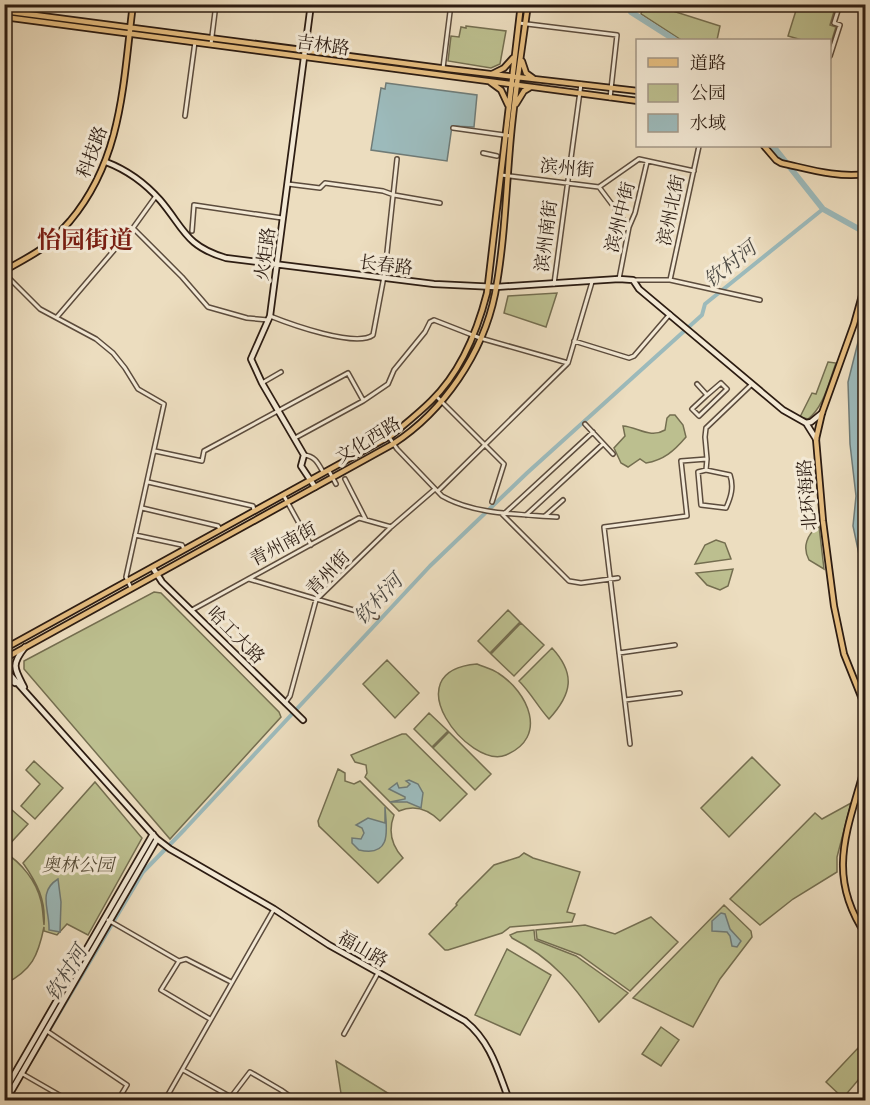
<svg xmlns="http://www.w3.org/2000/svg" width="870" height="1105" viewBox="0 0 870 1105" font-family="'Old Standard TT','Noto Serif SC',serif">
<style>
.green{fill:#bcbf8f;stroke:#746e50;stroke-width:1.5}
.water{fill:#9cbabb;stroke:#6f7b77;stroke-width:1.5}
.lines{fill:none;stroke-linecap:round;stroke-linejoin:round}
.canal{stroke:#9cbabb;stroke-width:4}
.river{stroke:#9cbabb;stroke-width:6}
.street-casing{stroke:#5c4c3d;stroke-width:6}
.secondary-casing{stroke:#2c1c12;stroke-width:8}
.primary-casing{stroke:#2c1c12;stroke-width:8}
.street{stroke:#f3e9d5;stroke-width:3}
.secondary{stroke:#f3e9d5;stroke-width:4.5}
.primary{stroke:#e6be80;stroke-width:4.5}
.labels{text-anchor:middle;stroke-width:6;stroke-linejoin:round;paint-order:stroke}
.street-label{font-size:18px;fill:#2c1c12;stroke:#f3e9d5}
.park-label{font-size:18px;font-style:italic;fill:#574d38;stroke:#f3e9d5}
.water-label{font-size:20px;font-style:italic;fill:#4e4b45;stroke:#f3e9d5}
.district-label{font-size:24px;font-weight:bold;fill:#7a1f14;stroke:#f3e9d5}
</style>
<rect width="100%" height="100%" fill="#ecddbf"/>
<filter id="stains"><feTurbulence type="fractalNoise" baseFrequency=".00333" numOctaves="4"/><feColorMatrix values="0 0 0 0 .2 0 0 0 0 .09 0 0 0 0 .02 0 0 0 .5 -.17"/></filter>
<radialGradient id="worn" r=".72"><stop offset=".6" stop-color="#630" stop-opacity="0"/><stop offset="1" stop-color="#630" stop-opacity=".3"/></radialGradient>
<path class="green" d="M798,4L836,5L830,25L836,27L830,46V40H802L788,36Z
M644,5H654L720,26L717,40H681L641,14Z
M466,26L506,31L500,64L491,68L448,61L451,36L459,37L461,27L466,28Z
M557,293L546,327L504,313L508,296Z
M828,362L836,363C829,381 824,407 808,419L800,417L812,393L816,394Z
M670,415H675L683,425L686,437C674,451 664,460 646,463L640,459L628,467L621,463L614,448L625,436L623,426C638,427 650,439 665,430L667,418Z
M819,526L824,569L809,560C802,547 807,534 819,526Z
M716,540L725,543L731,559L695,564L705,545Z
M733,569L728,586L720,590L707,585L696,573Z
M154,592L161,593L279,712L281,717L170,839L24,669V661Z
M508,610L520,622L490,653L478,641Z
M521,623L544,645L514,676L491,654Z
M552,648C576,674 572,694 549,719C538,707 531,693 519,681Z
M387,660L419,693L395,718L363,684Z
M477,664C484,667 492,669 498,673C528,692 549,737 506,755C469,770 392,671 477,664Z
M429,713L448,731L432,747L414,729Z
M449,732L491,774L475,790L433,748Z
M402,734H406L467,794L440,821C428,809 415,804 399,811L365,777L367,773L366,765L355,762L351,755Z
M752,757L780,785L729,837L701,808Z
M34,761L63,788L35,819L21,806L40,784L26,770Z
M338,769L345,773V781L354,784L360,781L394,815C388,831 391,845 403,858L378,883L319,826L318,821Z
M95,782L142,838L88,935L67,924L57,935L44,931V927C38,956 32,970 5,984L4,852C22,863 36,881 41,901C43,909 43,917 44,925C46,900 37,883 23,863Z
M4,803L28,824L6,848L4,847Z
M851,803L837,857V872L793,899L760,925L730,899L815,813L822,819Z
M524,853L533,858L580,872L567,912L575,914L572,922L510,927L502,933L448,950H445L429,934L457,905L456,904L459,900L494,865L519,857Z
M724,905L751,931L752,937L720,979L693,1027L633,998Z
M651,917L678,942L630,991L580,955L537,939L536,930L585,925L615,934Z
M534,930L535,940L576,956L628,993L599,1022C574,985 553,959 512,938L510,935L517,932Z
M507,949L551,975L520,1035L475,1015Z
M661,1027L679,1040L661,1066L642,1054Z
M858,1048L865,1055V1072L843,1098L826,1082Z
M336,1061L399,1100H342Z"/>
<path class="water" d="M386,83L477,95L474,127L452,126L447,161L371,150L381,88L385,89Z
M865,314V583L853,526L856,496L850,444L848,382Z
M409,780L418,784L423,793L421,808L407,802H390L405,799V797L389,789L397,783L399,788L407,787L410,784L406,781Z
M385,807C386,826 394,858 359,850L352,843V838L361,839L364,833L362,828L356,825L368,818L385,823Z
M58,879L61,902L60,932L49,930C50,910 37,892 58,879Z
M721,913L725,914L730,929L741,941L737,947L732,946L730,936L727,932L712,931V921Z"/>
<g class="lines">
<path class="canal" d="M26,1069L143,872L185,829L430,566L527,473L702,315L705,304L823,209"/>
<path class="river" d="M632,4L631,12L675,40
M773,146L823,209L866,233"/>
<defs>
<path id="street" d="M519,23L617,35L610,98
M211,44L216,4
M830,56L840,25L834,23L840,4
M443,68L451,4
M185,116L195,42
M453,128L511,136
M483,153L497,156
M501,175L599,187L639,159L694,171
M288,184L320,188L325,183L383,191L394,195L440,203
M599,187L629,227
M133,228L182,277L208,307L247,318L268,320
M192,231L194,205L282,218
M4,273L40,309L96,339L113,353L125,368L138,389L164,404L126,577L131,588
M619,279L629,227L635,213L647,162
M633,280H670L760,300
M670,280L699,146
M554,284L581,84
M270,316C290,324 356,348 373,335L385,271L397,159
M57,317L133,228L156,196
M574,341L629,358L634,356L670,314
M262,383L281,372
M697,384L707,395L721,383L727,389L699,416L692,409L707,395
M436,396L504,464L492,502
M585,424L613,454
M389,437L397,449L442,496C475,515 520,514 557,517
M295,438L363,401L388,384L394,370L425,332L430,322L434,320L480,338L568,363
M155,451L202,461L204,451L348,373L363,400
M304,455C315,456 318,463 323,472
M706,470L730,475C734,487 731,497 726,508L701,505L698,472L706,470L707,459
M329,471L336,484
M345,479L366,520
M148,482L253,506L254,510
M438,491L568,363L592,282
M284,496L311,545
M142,508L218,526L220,529
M505,513L593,432
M502,514L569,581L581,583L618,578
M526,515L603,444
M545,516L563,500
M135,535L182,545L184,549
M249,579L377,617
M192,610L359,518L391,527
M619,653L675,645
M625,700L680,693
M285,703L290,696L316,600L391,527L435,489
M630,744L604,527L687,516L681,461L707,459L705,437L706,428L752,384
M108,920L179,961L186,959L231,982
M179,961L161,990L210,1019
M47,1031L127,1085L118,1100
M344,1034L378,973
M183,1070L231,1097L233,1100
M21,1073L68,1100
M231,1097L250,1072L281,1090L295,1100
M165,1100L274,909"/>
<path id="secondary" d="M311,4L270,316L251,359L262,383L304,455L301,466L315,487
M106,162C127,170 145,183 160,200C184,228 185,246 226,258L434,284L496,287L619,279L633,280L639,289L783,410L806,423L816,439
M806,423L811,422L822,413
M153,568L162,582L303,720
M4,668L157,839L170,849L274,909L329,945L465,1021C491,1042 498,1071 509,1100
M4,677L15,683
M24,687C14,668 11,665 25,647
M4,1092L153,834
M4,1098L12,1090L157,839"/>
<path id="primary" d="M4,11L448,69L638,91
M4,17L638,101
M522,61L526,73L533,78
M492,74L504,68L513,58
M490,82L501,90L508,105
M516,104L524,91L529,88
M764,146L776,160L781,163C809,169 837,178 866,174
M4,271C17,263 32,256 44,247C53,240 62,230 70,221C123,158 123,82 133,4
M866,281L854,324L822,413L816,439L823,521L834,606L844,654L866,709
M4,649L392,435C405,424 419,413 431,401C460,373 477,332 487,293L521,4
M4,659L393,444C444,411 483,353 495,294C505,241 506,188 511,135C515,92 522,48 528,4
M866,762C849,828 824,873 866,935"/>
</defs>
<use href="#street" class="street-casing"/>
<use href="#secondary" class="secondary-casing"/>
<use href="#primary" class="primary-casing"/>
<use href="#street" class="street"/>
<use href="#secondary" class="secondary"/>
<use href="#primary" class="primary"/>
</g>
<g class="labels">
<g class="street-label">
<text transform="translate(323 45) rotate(8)" y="6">吉林路</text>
<text transform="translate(92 152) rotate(-69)" y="6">科技路</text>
<text transform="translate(567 168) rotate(5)" y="6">滨州街</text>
<text transform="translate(671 210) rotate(-78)" y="6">滨州北街</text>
<text transform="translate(620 217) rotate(-76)" y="6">滨州中街</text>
<text transform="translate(546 236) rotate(-83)" y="6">滨州南街</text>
<text transform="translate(265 254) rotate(-82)" y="6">火炬路</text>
<text transform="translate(386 265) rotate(7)" y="6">长春路</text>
<text transform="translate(368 440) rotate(-31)" y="6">文化西路</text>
<text transform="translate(807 495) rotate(-95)" y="6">北环海路</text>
<text transform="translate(283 544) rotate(-28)" y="6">青州南街</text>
<text transform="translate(328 573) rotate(-47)" y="6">青州街</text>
<text transform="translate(236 635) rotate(45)" y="6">哈工大路</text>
<text transform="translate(363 949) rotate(30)" y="6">福山路</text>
</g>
<g class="park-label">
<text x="78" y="871">奥林公园</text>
</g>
<g class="water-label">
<text transform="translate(730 264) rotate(-39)" y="7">钦村河</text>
<text transform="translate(378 599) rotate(-47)" y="7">钦村河</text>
<text transform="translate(66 973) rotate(-59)" y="7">钦村河</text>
</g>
<g class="district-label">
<text x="85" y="248">怡园街道</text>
</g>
</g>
<rect width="870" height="1105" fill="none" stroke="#ecddbf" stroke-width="24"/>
<rect x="6" y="6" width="858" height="1093" fill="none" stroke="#2c1c12" stroke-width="3"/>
<rect x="12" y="12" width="846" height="1081" fill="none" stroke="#2c1c12" stroke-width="1.5"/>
<rect x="636" y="39" width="195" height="108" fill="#f3e9d5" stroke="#a39787" stroke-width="1.5"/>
<rect x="648" y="58" width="30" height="9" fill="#e6be80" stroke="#a39787" stroke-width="1.5"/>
<text x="690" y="69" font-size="18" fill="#2c1c12">道路</text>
<rect x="648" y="84" width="30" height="18" fill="#bcbf8f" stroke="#a39787" stroke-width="1.5"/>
<text x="690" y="99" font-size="18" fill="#2c1c12">公园</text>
<rect x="648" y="114" width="30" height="18" fill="#9cbabb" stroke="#a39787" stroke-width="1.5"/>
<text x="690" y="129" font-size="18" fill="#2c1c12">水域</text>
<rect width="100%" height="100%" filter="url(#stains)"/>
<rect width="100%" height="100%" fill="url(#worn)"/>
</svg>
